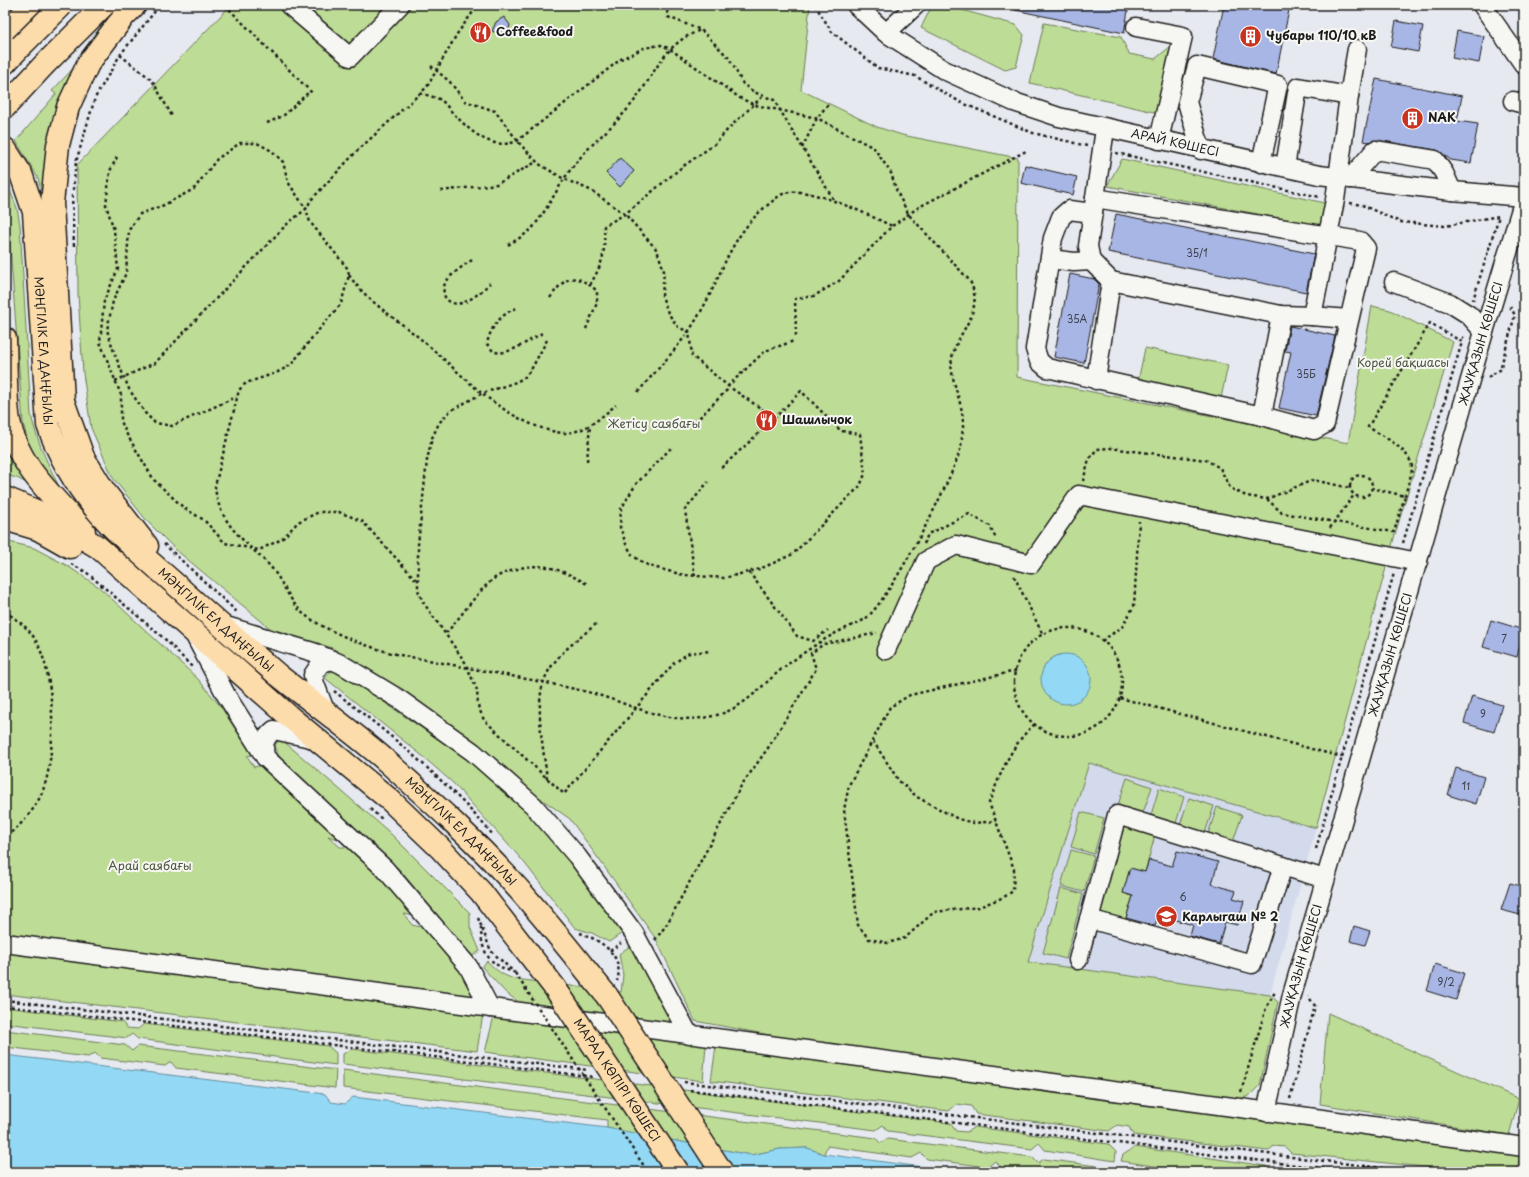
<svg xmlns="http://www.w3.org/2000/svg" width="1529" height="1177" viewBox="0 0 1529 1177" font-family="'Playpen Sans',sans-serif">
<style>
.built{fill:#d3daec}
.green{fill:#bddc95;stroke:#6c7c58}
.water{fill:#93d9f5;stroke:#638d9e}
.building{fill:#a8b6e5;stroke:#1c1c1c}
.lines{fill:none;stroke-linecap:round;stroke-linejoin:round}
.minor-casing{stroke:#1c1c1c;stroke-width:21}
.major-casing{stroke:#1c1c1c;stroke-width:25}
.path{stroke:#1c1c1c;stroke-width:2.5;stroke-dasharray:3 3;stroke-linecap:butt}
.minor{stroke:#f6f6f2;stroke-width:18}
.major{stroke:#fddcac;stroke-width:22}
.major-bridge-casing{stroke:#1c1c1c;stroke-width:25;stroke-linecap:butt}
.path-bridge{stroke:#1c1c1c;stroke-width:2.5;stroke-dasharray:3 3;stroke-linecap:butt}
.major-bridge{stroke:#fddcac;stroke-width:22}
.labels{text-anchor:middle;stroke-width:4;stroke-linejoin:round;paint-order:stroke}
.number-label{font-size:10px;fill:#3f424e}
.poi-label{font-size:12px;font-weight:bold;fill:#1c1c1c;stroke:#f6f6f2;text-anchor:start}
.street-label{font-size:12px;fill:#1c1c1c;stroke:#f6f6f2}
.park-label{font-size:12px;fill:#4c5640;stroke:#f6f6f2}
</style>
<rect width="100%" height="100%" fill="#e6e9ef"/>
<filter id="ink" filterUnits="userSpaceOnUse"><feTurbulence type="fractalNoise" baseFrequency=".025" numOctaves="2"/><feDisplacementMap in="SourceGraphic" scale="8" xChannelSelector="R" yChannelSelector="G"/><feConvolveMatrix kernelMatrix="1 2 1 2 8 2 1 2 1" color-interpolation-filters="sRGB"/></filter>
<g filter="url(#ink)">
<path class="built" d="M1089,763L1316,828L1270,995L1028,962Z"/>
<path class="green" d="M231,5H810L801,90L877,127L902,135L1018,158L1017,377L1348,443L1372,306L1390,310L1453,342L1394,538L1316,828L1089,763L1028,962L1270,995L1278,1002L1260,1085L1249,1096L1235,1100L801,1041L695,1021L656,939L570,819L530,791L468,739L332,648L272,630L175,549L147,521L113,478L91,428L83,373L78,294L77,165Z
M932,5H951V7L1016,25L1024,35L1016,67L1005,70L921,28Z
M1044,23L1121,37L1129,54L1155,59L1176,42L1158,113L1030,83Z
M94,46L49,224L38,178L16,141L56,94L52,91Z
M1122,159L1325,203L1322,226L1107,186Z
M5,178L17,208L20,225L31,415C38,445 50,469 64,496L35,459L28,442L23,423L8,219L5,198Z
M1145,348L1228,365L1220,403L1137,386Z
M5,447C12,464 20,475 34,487L17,478L5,475Z
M5,541L34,548L66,565L99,587L198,679L221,707L252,755L247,756L254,767L263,765L341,840L328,836L340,847H353L418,917L404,914L412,925L429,929L475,990L483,1014L477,1051L5,994Z
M331,671L340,672L467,759L506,792L556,842L625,931L609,942L592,933L575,928L523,861L453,783L420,754L325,678Z
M280,738L388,831L470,913V927L480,951L472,956L399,869L279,756L274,747Z
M1127,778L1152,787L1143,813L1118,805Z
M1159,788L1184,797L1176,823L1151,815Z
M1189,798L1214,806L1205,833L1180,825Z
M1217,807L1242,815L1233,842L1208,834Z
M1081,812L1104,818L1094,854L1071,847Z
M1125,824L1152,833L1154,839L1145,872L1130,868L1123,893L1133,896L1124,924L1096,914Z
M1071,850L1094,856L1084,892L1061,886Z
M1061,888L1083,894L1066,959L1043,953Z
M630,946L674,1018L673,1023L670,1026L521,1004L505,992L482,967L487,961C496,970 503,976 515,979L621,992L623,975L619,954Z
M5,1007L122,1022L127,1028L138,1029L144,1024L328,1046L336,1053V1065L138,1039L132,1034L127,1038L5,1023Z
M1328,1013L1519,1099L1509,1135L1320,1104Z
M494,1016L706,1045L703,1081L485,1052Z
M5,1030L125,1045L132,1051L138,1046L336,1070L335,1088L176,1068L171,1062L165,1066L100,1058L95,1053L88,1057L5,1047Z
M716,1046L1520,1153L1517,1172H1472L1291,1153L1285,1147L1274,1146L1268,1151L1133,1135L1129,1127L1117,1125L1109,1131L976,1114L971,1106L957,1104L949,1111L711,1081Z
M352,1049L950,1123L956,1131L967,1132L974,1127L1108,1144L1116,1152L1115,1161L1045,1150L1039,1143L1032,1149L888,1131L883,1125L876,1130L343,1064V1054Z
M343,1070L876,1138L880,1143L887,1139L1032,1157L1038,1163L1044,1159L1112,1168V1172H1028L1002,1168L995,1161L988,1167L927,1159L921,1153L912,1158L827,1146L824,1154L807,1148L780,1149L751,1155L607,1128V1120L343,1088Z
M1135,1147L1266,1166L1270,1172H1201L1197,1168L1191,1172L1121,1161L1123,1155Z
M1290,1168L1324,1172H1286Z"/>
<path class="water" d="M1041 679a25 25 0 1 1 50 0a25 25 0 1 1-50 0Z
M5,1055L325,1094L331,1102L345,1104L353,1097L607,1128L751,1155L780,1149L807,1148L824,1154L960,1172H5Z"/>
<path class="building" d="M1016,5H1129L1124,33L1015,10Z
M1224,5H1290L1276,74L1213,59Z
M504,17L510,25L508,33L501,35L492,31L496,22Z
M1396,21L1423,26L1418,52L1391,47Z
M1457,31L1484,36L1479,63L1452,58Z
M1376,79L1462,96L1457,121L1478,124L1471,163L1451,160L1437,150L1377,140L1369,142L1363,141Z
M620,158L634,171L620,187L606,173Z
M1025,165L1077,177L1073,195L1021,183Z
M1116,214L1314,254L1306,292L1108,252Z
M1070,274L1094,279L1099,284L1084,363L1054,357Z
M1290,326L1335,336L1316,416L1279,408L1291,352L1285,351Z
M1491,620L1524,630L1517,657L1483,647Z
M1472,696L1502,705L1494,732L1464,723Z
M1456,768L1484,777L1476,804L1448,795Z
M1177,851L1218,862L1212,884L1236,891L1233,898L1244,901L1237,925L1225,922L1219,944L1190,936L1193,925L1158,915L1155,926L1126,918L1133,896L1123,893L1130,868L1145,872L1149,860L1172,866Z
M1510,883L1524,887V916L1501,910Z
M1354,926L1370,931L1365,945L1350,941Z
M1435,964L1464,973L1456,1000L1427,991Z"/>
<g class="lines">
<defs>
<g id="minor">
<path d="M289,5L350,57L400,5"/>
<path id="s1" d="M856,5L886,33L944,70L1014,102L1059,117L1319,175L1452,191L1524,197"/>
<path d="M1482,5L1524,65"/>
<path d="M1136,27L1183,36L1159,140"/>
<path d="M886,33L916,5"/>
<path d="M1349,96L1357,49"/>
<path d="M1513,101L1524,104"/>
<path d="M1105,129L1088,246L1091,261L1111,281L1281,315L1312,316L1335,200L1349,96L1298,87L1285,167"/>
<path d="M1201,150L1187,102L1197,66L1278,85L1261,163"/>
<path d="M1350,179L1375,150L1435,160L1444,173L1452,191"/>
<path d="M1095,198L1360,241L1366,248L1325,424L1314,430L1262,416L1281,315"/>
<path d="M1093,213L1069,210L1061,217L1053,238L1035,349L1039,361L1047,368L1262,416"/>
<path d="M1050,259L1074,262L1091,261"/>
<path d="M1394,282L1450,303L1469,315L1484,332"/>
<path d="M1312,316L1348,319"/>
<path d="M1096,380L1111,281"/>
<path d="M223,625L313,652L332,660L321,663L313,675L315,684L326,713"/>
<path d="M194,634L226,695L265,757L385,869L468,966L490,1008"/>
<path d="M886,650L926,561L956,545L1031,564L1079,495L1418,562"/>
<path d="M332,660L341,664L399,699L473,752L533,805L577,856L634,933L689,1035"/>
<path d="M265,757C263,744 264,738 274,730L315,739"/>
<path d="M1089,919L1252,964L1283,866"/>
<path d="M5,943L1286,1114L1524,1147"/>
<path d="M1078,960L1117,815L1325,879"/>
<path id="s2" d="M1266,1112L1292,995L1484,332L1524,199"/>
</g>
<g id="major">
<path d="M135,5L124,16L88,64L68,107L58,145L52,203L63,401L83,457L104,491L147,546"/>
<path d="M5,32L32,5"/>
<path d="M5,63L21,46"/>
<path d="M5,107L43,66"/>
<path id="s3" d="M5,149L21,174L34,212L48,425C77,506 123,537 184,592C215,620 246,648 278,675C313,703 349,729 383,758C431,801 480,845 522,893C552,927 579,962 607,996"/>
<path d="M5,339C6,364 5,398 9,421C17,466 55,498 84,531"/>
<path d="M5,498L43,514L98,547L292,719L390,800L440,848L481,892L555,988"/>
<path d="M5,519L38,529L70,547"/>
</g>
</defs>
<use href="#minor" class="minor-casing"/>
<use href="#major" class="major-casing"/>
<path class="path" d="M225,5L313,94
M666,5L668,17L701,30L729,58L743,84L754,92L774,100L835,202
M815,5L832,32L878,68L915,76L960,102L1033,133L1087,146
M120,55L152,80L172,116
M431,66L450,82L465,101L495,111L520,144L539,164L564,179L590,190L625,214L657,250L664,271L662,296L668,313L678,327L689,332L692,356L728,386L775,418
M420,93C426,95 435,97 441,100C446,104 451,112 456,116C472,133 493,151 517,141L621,59L644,48L661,45L670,49L740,98L755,105L817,118L874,148L891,173L897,192L909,215L970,281C988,318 946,337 952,372C955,391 964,408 963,427C962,435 962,443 960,450C952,480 888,603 865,619C856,625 844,628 834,634C819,642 805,652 791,662C766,679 748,707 717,715C666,729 627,700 579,690C531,679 482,671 433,661C424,659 414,658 405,656C377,651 327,632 305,615C290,604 282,578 268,564C244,540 218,523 215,486L239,390L246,383L276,373L291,365L311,339L341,304L349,275L348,269L310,222L306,209L311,200L357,151L427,87L457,34L478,5
M267,123L283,116L310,91
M802,148L817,118L829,103
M1116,153L1320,197
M117,157L110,171L106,205L114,230L118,269L104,301L100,342L121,395V421L126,433L154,480L184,508L204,520L225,543L259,550L282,539L298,522L319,512H339L362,521L417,581
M73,190L76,162L95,98L120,55L160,5
M441,191L497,184L536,162
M72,195L74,246
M1350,203L1362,205L1400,222L1445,226L1499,216L1473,300
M508,245C519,238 530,233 537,222C552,202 562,178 579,159C595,140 615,125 630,106C655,77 661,44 701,30
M472,260C463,266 452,273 446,282C443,286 443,293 445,297C457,315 481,292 490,283
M349,275C365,299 389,314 412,332C452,363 483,403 531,424C541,428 552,432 563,433C585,433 600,418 616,405
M590,285C604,261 605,254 604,226L625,214L682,167L715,144L730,127L763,96
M550,298C566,275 575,272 597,291V303L586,329
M516,308C500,315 490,328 487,344C489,346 491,349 493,351C505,358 532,339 542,333
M796,336L795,299L814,296L839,281L892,226L919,207L1028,150
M547,340L532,368L525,377L516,382L481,394L450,411L439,423L432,438L427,460L418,545V590L423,602L465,662L477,690L478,706L484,720L564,794L674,663L689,653L711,651
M1488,377L1500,370L1515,315L1509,305
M115,381L155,363L286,225L306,209L288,182L283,162L272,151L257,143H240L217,159L194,189L164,205L140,214L129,230L126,273L113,301L107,330L115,355L129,389L145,413L155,423L172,426L236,397
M638,392C659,367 685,341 700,313C723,274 728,240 764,208C771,203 778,195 786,193C807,185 871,216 892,226
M691,426L727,390L728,386L765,351L794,341
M671,448L636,484L621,509L620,527L626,544L633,556L649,566L684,575L724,578L760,569L793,554L860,486L865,474L860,434L841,431L801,391L774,419L720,469
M587,461L590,425
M1350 486a11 11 0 1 1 22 0a11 11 0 1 1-22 0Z
M1083,481L1089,459L1097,449L1110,448L1206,460L1220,468L1230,488L1246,496L1267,499L1313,480L1350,488
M1405,496C1407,487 1411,477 1412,469C1413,451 1381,435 1368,427L1430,323L1462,342L1464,334
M1267,499L1282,513L1394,532L1405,496L1372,488
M1330,528L1354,495
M1403,543L1462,342
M164,544L238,613
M924,544L928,534L969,514L990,526L996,539
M71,564L86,572L167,641L192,667
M749,572L797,636L813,641L828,630
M695,576L685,510L708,482
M1014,576L1043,635
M5,612C15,618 26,626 33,636C56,669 57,754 43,790C36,809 21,826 5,837
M1014 682a54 54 0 1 1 108 0a54 54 0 1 1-108 0Z
M446,633C461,617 473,597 490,582C497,575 505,573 514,570C543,560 564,571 589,585
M1102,641L1122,627L1134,606L1139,521
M1016,671L910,695L890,707L849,785L844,810L858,925L869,939L888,943L905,938L934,912L979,907L1004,897L1013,891L1014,869L989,803C1000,775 1011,744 1035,724
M334,691C391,735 446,780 493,835
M1120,698L1342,757
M873,741L899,781L917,797L958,819L974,823L996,821
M547,779C544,750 533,702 546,676C556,654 579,639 596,624
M370,809L382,819
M1316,849L1394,573
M478,918L491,951L515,973
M481,927C481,952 488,964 513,972
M580,933C601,940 625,956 617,981
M655,940L667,924L741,786L768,748L816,669L811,653L824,644L877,633
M610,951L621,943
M5,1000L588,1070
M5,1006L468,1061L594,1077
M684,1082L1414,1172
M690,1090L1352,1172
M1241,1092L1266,1008L1275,992
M1290,1099L1315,1006L1308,996"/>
<use href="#minor" class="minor"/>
<use href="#major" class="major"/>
<defs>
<g id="major-bridge">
<path d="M21,46L62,5"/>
<path d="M43,66L104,5"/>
<path id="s4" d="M555,988L678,1172"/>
<path d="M607,996L722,1172"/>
</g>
</defs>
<use href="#major-bridge" class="major-bridge-casing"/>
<path class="path-bridge" d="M515,973L648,1172"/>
<use href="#major-bridge" class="major-bridge"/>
</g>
</g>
<defs>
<symbol id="restaurant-disc" viewBox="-11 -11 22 22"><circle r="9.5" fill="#c8321e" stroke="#f6f6f2"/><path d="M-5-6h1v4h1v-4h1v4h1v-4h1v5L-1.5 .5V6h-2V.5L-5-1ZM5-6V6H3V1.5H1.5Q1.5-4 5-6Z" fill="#fff"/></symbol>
<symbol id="building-disc" viewBox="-11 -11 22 22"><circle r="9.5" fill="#c8321e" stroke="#f6f6f2"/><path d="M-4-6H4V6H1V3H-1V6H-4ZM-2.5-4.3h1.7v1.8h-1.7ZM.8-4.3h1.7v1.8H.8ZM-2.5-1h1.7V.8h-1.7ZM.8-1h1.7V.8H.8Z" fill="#fff"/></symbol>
<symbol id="school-disc" viewBox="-11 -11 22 22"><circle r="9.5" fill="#c8321e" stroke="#f6f6f2"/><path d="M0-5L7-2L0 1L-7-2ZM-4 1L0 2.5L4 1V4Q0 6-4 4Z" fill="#fff"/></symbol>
</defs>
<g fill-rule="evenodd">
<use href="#restaurant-disc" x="468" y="20" width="25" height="25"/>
<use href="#building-disc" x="1238" y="24" width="25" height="25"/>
<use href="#building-disc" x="1400" y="106" width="25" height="25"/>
<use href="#restaurant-disc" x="754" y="408" width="25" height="25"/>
<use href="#school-disc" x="1154" y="904" width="25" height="25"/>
</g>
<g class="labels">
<g class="number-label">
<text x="1197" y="257">35/1</text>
<text x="1077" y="323">35А</text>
<text x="1306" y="378">35Б</text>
<text x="1504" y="643">7</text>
<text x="1483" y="718">9</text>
<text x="1466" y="790">11</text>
<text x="1183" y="901">6</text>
<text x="1446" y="986">9/2</text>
</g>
<g class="poi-label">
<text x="496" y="36">Coffee&amp;food</text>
<text x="1266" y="40">Чубары 110/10 кВ</text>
<text x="1428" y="122">NAK</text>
<text x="782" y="424">Шашлычок</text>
<text x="1182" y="921">Карлыгаш № 2</text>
</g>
<g class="street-label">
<text dy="4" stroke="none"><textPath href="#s1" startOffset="353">АРАЙ КӨШЕСІ</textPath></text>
<text dy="4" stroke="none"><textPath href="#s2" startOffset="798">ЖАУҚАЗЫН КӨШЕСІ</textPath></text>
<text dy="4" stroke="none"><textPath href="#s3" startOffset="209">МӘҢГІЛІК ЕЛ ДАҢҒЫЛЫ</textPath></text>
<text dy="4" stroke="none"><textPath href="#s3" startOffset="544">МӘҢГІЛІК ЕЛ ДАҢҒЫЛЫ</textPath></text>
<text dy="4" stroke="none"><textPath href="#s2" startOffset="474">ЖАУҚАЗЫН КӨШЕСІ</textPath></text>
<text dy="4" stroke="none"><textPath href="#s3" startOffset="868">МӘҢГІЛІК ЕЛ ДАҢҒЫЛЫ</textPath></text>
<text dy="4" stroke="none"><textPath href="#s2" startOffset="150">ЖАУҚАЗЫН КӨШЕСІ</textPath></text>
<text dy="4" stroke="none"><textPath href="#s4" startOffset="111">МАРАЛ КӨПІРІ КӨШЕСІ</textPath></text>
</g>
<g class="park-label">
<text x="1403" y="367">Корей бақшасы</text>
<text x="654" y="428">Жетісу саябағы</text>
<text x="150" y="870">Арай саябағы</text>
</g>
</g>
<rect width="1529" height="1177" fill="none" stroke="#f6f6f2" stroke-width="20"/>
<rect x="10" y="10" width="1509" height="1157" fill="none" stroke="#1c1c1c" stroke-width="1.5" filter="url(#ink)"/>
</svg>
